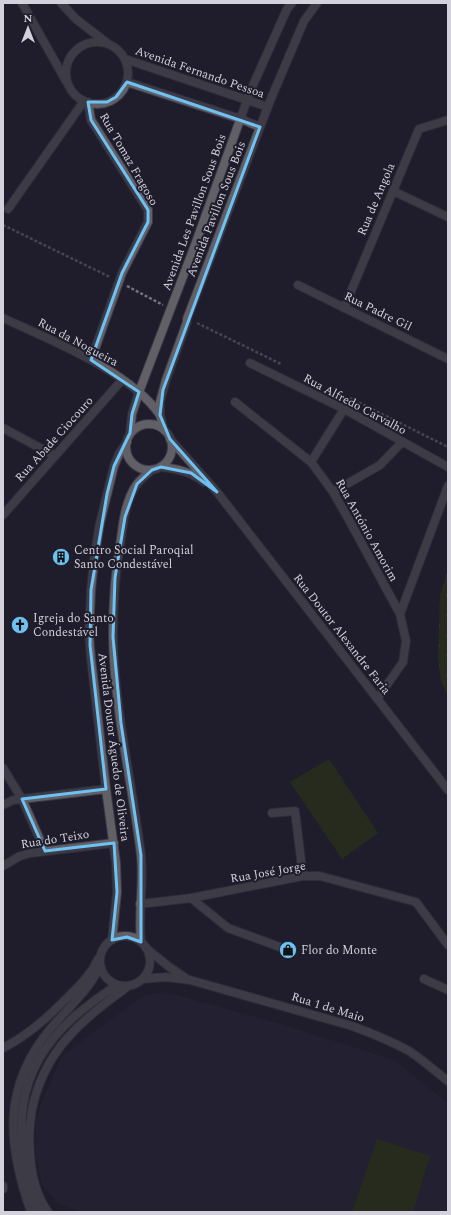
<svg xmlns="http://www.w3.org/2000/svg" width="451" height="1215" viewBox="0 0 451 1215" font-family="Spectral,serif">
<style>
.built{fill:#282538}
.grass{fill:#2f3c0f}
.park{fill:url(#park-tufts)}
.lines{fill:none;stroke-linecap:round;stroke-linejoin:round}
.minor-casing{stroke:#3c3a47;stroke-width:10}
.tertiary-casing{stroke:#3c3a47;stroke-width:10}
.path{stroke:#75737f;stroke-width:2.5;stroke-dasharray:3 2;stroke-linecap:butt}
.minor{stroke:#616067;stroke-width:8}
.tertiary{stroke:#616067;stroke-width:8}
.marked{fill:none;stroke:#6ec2f3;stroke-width:3;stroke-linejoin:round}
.labels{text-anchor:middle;stroke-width:4;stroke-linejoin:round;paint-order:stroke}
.street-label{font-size:12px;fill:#d3d1db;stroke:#1f1d2b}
.poi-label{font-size:12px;fill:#d3d1db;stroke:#1f1d2b;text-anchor:start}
</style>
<defs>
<pattern id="park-tufts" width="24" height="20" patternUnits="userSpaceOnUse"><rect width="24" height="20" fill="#2f3c0f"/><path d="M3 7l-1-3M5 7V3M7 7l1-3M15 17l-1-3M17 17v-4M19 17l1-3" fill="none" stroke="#4c5731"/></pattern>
</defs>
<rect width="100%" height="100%" fill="#1f1d2b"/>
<path class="built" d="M165,992L281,1024L394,1060L448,1103V1212H83L60,1205L42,1185L36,1158V1120L41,1104L61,1057L93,1032L145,995Z"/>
<path class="grass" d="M329,759L378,833L342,859L290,782Z
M377,1139L430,1156L413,1212H352Z"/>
<path class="park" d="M448,569V696L441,681L438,657L440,595Z"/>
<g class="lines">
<defs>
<path id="minor" d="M88,102L91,120L148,210V222L122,273L91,360
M393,191L448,217
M8,209L84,101
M298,285L448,359
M344,308L419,129L448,120
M3,318C50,340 130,371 160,415
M250,363L344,409L448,467
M235,402L311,462L333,492L349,520L400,614L406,641L403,662L377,699
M3,428L55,456
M170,439L217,492L448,790
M311,462L344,409
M161,467C178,469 191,472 204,482
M333,492L380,465L402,442
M3,515L122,380
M400,614L448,486
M3,768L22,799L45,851
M3,805L13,800L106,789
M272,813L295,811L303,876
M3,866L20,856L31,853L114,843
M191,898L228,928L288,950
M140,904L191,898L303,876H320L416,902L448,945
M146,948L168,966L187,979
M143,979L165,977L190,980L352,1026C371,1033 391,1041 409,1051C423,1060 435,1071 448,1081
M424,979L448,990"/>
<path id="tertiary" d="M22,3L66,81
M61,3L76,19L107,43
M66 73a31 31 0 1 1 62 0a31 31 0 1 1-62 0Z
M125,59L268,107
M127,82L241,119L260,127
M126 447a23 23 0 1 1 46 0a23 23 0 1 1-46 0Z
M164,430L160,415V402L166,380L187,322V319L270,101L304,21L317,3
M130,433L132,414L139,392L195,245L250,92L287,9L292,3
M100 961a25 25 0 1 1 50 0a25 25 0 1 1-50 0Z
M112,940L117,892L116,863L106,789L91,659L89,634L91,590L94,559L100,523L114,466L119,454L127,442
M141,942C138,913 144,884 141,855C132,782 114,709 113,635C113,603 115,571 121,539C123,522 126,499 137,484C141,479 147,474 152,470
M3,1048C28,1035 47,1018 67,998C79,986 91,975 98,959
M3,1186V1189
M31,1212C7,1144 2,1086 51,1028C68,1008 89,990 100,966
M39,1212C12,1137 11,1072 75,1016C88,1005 102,995 117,985
M48,1212C35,1194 31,1174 30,1152C26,1108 41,1065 72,1033C88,1015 109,1001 128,986"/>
</defs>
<use href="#minor" class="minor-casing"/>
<use href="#tertiary" class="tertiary-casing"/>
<path class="path" d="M3,225L110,277
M127,286L163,305
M197,323L281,364
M350,398L448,447"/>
<use href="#minor" class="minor"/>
<use href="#tertiary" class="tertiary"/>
</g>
<path d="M0 0H451V1215H0ZM127,82L260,127L163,390L160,415L170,439L217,492L191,473L161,467L152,470L137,484L125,517L115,578L113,637L121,723L141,855V942L127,937L112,940L117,892L114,843L45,851L22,799L106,789L90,645L91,590L107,494L114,466L130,433L132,414L139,392L91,360L122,273L148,222V210L91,120L88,102H107L116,97Z" fill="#1f1d2b" fill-opacity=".55" fill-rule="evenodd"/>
<path class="marked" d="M127,82L260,127L163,390L160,415L170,439L217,492L191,473L161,467L152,470L137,484L125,517L115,578L113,637L121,723L141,855V942L127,937L112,940L117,892L114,843L45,851L22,799L106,789L90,645L91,590L107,494L114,466L130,433L132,414L139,392L91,360L122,273L148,222V210L91,120L88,102H107L116,97Z"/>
<defs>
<symbol id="building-disc" viewBox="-11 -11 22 22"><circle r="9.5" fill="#6ec2f3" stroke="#1f1d2b"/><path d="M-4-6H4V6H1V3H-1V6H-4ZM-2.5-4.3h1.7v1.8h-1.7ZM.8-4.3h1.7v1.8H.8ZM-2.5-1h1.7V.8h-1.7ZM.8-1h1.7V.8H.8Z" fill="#111"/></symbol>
<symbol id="church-disc" viewBox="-11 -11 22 22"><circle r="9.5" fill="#6ec2f3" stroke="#1f1d2b"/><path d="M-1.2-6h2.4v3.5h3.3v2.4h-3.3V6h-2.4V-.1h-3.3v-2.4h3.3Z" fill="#111"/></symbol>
<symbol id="shop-disc" viewBox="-11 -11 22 22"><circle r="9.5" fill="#6ec2f3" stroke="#1f1d2b"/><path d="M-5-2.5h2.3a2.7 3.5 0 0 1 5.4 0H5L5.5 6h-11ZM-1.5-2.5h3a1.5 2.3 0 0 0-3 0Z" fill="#111"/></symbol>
</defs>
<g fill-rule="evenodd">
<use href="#building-disc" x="51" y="547" width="20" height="20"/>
<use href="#church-disc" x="10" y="615" width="20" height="20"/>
<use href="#shop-disc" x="278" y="940" width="20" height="20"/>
</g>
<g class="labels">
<g class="street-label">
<text transform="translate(200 72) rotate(19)" y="4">Avenida Fernando Pessoa</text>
<text transform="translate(129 159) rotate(60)" y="4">Rua Tomaz Fragoso</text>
<text transform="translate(376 199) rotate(-67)" y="4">Rua de Angola</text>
<text transform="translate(216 209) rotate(-69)" y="4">Avenida Pavillon Sous Bois</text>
<text transform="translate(194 212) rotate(-70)" y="4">Avenida Les Pavillon Sous Bois</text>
<text transform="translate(378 311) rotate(26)" y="4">Rua Padre Gil</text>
<text transform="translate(78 342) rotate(28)" y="4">Rua da Nogueira</text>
<text transform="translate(355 404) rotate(28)" y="4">Rua Alfredo Carvalho</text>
<text transform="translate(54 439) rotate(-48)" y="4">Rua Abade Ciocouro</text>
<text transform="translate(367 530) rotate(61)" y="4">Rua António Amorim</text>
<text transform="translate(342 634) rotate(52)" y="4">Rua Doutor Alexandre Faria</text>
<text transform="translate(114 747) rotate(83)" y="4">Avenida Doutor Águedo de Oliveira</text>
<text transform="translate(55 839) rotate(-9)" y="4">Rua do Teixo</text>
<text transform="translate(268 872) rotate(-10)" y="4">Rua José Jorge</text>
<text transform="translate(328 1007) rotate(17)" y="4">Rua 1 de Maio</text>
</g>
<g class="poi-label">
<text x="74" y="554">Centro Social Paroqial<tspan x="74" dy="14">Santo Condestável</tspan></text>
<text x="33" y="622">Igreja do Santo<tspan x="33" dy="14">Condestável</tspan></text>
<text x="301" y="954">Flor do Monte</text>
</g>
</g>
<rect width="451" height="1215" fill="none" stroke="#d3d1db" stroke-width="8"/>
<g transform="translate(28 28)" stroke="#1f1d2b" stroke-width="3" paint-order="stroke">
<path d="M0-3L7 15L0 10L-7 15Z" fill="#d3d1db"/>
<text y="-6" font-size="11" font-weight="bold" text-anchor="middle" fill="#d3d1db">N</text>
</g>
</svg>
